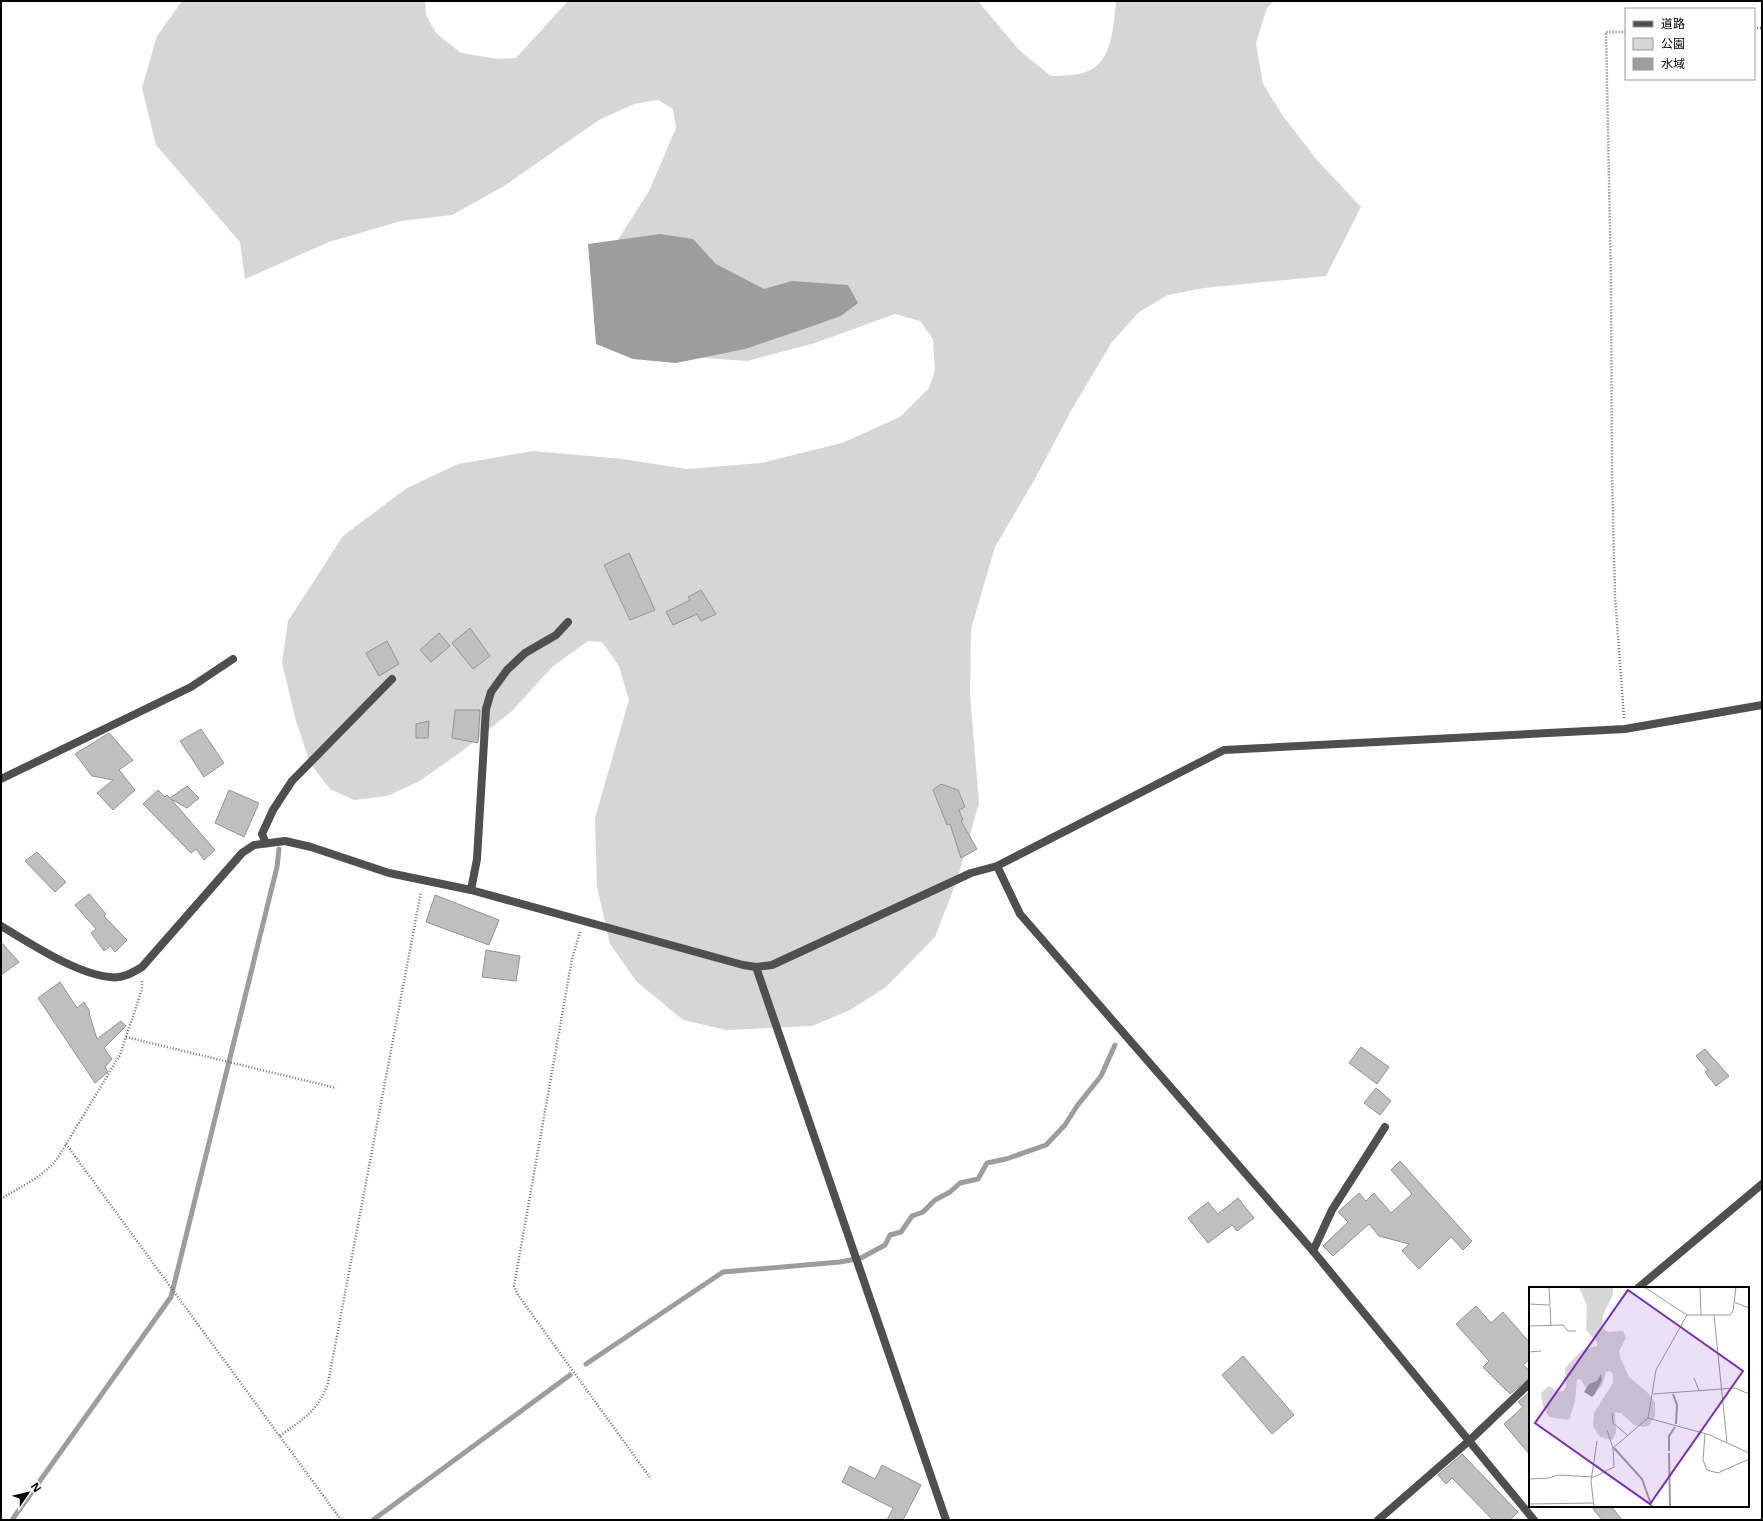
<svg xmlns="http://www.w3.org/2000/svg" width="1763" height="1521" viewBox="0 0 1763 1521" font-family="'Open Sans','Noto Sans JP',sans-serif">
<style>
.green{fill:#d6d6d6}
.water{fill:#9d9d9d}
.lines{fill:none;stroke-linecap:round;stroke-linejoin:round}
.stream{stroke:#9d9d9d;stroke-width:5}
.building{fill:#bfbfbf;stroke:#939393}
.path{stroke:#717171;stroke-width:2.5;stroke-dasharray:1 2;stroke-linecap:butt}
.lane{stroke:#4f4f4f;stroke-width:8}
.street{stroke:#4f4f4f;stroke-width:8}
.inset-river{fill:none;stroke:#9d9d9d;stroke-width:2}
.inset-road{fill:none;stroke:#999;stroke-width:1}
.view{fill:#7b2cbf;fill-opacity:0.15;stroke:#7b2cbf;stroke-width:2}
.inset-edge{fill:none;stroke:#000;stroke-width:2}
</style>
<rect width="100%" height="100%" fill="#fff"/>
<path class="green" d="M182,1H425L426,15L436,33L461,53L498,59L516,58L568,1H978L1019,50L1051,76C1065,75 1083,76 1094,68C1113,55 1114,21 1116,1H1274L1267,8L1256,43L1263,84L1283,116L1317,160L1361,207L1326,276L1204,288L1168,295L1139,312L1112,342L1072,409L1036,477L995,547L971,629L970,694L979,803L957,880L935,937L886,987L850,1010L812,1026L727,1030L683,1020L637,982L610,944L597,887L595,818L629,700L619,666L602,642L588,641L552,667L512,711L461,752L418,782L387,796L354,800L330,789L310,763L296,721L282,663L288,621L343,536L407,488L458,464L533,451L623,459L686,469L761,463L842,443L900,417L929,388L935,370L933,339L920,321L895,314L815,343L747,361L663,355L599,324L593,304L600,268L649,191L676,128L673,109L658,100L634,104L599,120L504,186L452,215L401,221L329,242L245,279L240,242L156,145L142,88L157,36Z"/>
<path class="water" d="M660,234L693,239L716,264L764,289L792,281L848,285L858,303L841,316L804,329L745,349L676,363L633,359L596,344L588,244Z"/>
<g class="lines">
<path class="stream" d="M586,1364L723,1272L840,1262L861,1258L885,1245L890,1235L901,1232L912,1216L923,1212L935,1200L950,1192L960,1183L978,1179L987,1163L1006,1159L1046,1145L1065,1125L1077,1106L1101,1076L1115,1045
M12,1520L171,1297L277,867L279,849
M373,1520L570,1375"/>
</g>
<path class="building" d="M629,553L655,610L630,620L604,565Z
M701,590L716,614L701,621L697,614L673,625L666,612L690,600L688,597Z
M470,628L490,656L473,669L452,643Z
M439,633L450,646L431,662L420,650Z
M387,641L399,664L379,676L366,653Z
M455,710H480L478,743L452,738Z
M429,721L428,738H416V724Z
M201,729L224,763L204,777L180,741Z
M109,733L133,760L119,770L135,790L113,810L97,793L113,780L92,776L75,754Z
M941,784L958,790L965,807L959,810L963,820L961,821L977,849L961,858L950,824L947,825L933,790Z
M187,786L199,798L187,808L171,799L215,850L204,860L196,849L191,853L143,804L158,790L165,797L167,795L170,798Z
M229,790L259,803L244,837L215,823Z
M37,852L66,882L55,892L25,861Z
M89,894L106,914L104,916L127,940L115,952L110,946L104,951L91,933L96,929L75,905Z
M435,895L499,920L489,945L426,922Z
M1,942L19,962L1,975Z
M486,950L520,956L516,981L482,977Z
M60,982L77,1008L84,1002L90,1012L89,1013L97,1039L121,1021L126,1026L104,1048L112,1059L105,1067L108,1072L95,1083L38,998Z
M1361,1047L1389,1067L1377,1084L1349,1063Z
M1705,1049L1729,1076L1716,1086L1705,1072L1708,1070L1696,1056Z
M1376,1088L1391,1101L1380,1115L1364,1103Z
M1400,1161L1472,1241L1463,1250L1451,1237L1419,1269L1402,1251L1409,1244L1379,1236L1369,1224L1333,1256L1323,1246L1348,1222L1338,1212L1359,1193L1366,1201L1374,1193L1391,1213L1412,1194L1391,1170Z
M1238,1198L1254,1218L1237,1231L1232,1225L1208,1243L1188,1218L1208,1202L1218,1214Z
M1476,1306L1491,1323L1503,1312L1530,1343V1359L1523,1365L1530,1371V1378L1510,1394L1483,1367L1489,1361L1456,1324Z
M1243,1356L1294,1415L1272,1434L1222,1375Z
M1530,1391V1455L1504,1424L1523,1407L1518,1402Z
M1462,1454L1518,1512L1510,1520H1493L1452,1478L1446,1484L1438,1475Z
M882,1465L921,1485L903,1520H887L893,1508L842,1482L850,1466L875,1479Z
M1591,1506H1611L1622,1520H1602Z"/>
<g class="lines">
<path class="path" d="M1754,28H1762
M1624,718L1615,596L1612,475L1611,280L1606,32H1626
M580,932L572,959L514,1286L518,1295L651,1479
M126,1037L336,1088
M66,1144L341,1520
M1,1199C20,1187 43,1177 57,1159L120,1055L142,989V980
M280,1436C303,1419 318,1411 328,1383L421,892"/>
<path class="lane" d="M266,843L262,834L273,810L292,781L392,679
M471,890L477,859L486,709L491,692L507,670L525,653L556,635L568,622
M1313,1251L1332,1210L1385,1127"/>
<path class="street" d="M1,779L191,687L233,659
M997,866L1020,914L1313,1251L1534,1520
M1,926C30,943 76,974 110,977C122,979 132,973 142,967L242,853L254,845L285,841L311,847L389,873L471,890L743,965L756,967L772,965L971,873L997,866L1224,750L1625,729L1762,705
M756,967L946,1520
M1638,1288L1762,1184
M1378,1520L1470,1440L1530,1383"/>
</g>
<g transform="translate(1529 1287)">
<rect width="220" height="220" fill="#fff"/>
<path d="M50,0H84V7L74,28L73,41L79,45L94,44L97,51L90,64L91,70L100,90L118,105L126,115V129L119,139L114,140L105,138L92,126L86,125L87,146L83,153L71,150L64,139L65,126L84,96V87L81,84L77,85L73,99L62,108L51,92H48L46,114L40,133L20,130L14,119L12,106L20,99L29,105L34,104L37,100L36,81L53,63L68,59V55L57,43L58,19Z" fill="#d6d6d6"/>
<path d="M72,87L73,93L66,107L63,110L55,105L60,97L68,94Z" fill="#9d9d9d"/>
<path class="inset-river" d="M144,107L148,118L147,137M85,161L113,192L123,220M140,164V149L146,140M140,166L141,220"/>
<path class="inset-road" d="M20,0L22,38M115,0L158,28M171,1L172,28M205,15L220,21M0,17L20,18M185,28L198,156M0,39L34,38L39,44H47M0,65L12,64M165,91L170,103M124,107L206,101L220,107M83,126L84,136L98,148M119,131L181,148L220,166M78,143L84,161M176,147L174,173L178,183L189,186L220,172M0,192L20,191L29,188L65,190L85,180L84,161L119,131L127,83L158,28H201L204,24L207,0M0,217L65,216M65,220L62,194L68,154"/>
<path class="view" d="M99,3L214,84L121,217L6,136Z"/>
<rect width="220" height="220" class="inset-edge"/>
</g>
<rect width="1763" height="1521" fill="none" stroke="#000000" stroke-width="4"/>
<rect x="1625" y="8" width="130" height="72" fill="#ffffff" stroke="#999999"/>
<rect x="1633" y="21" width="20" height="6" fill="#4f4f4f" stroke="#999999"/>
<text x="1661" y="28" font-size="12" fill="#000000">道路</text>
<rect x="1633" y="38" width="20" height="12" fill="#d6d6d6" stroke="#999999"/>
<text x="1661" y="48" font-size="12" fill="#000000">公園</text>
<rect x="1633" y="58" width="20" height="12" fill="#9d9d9d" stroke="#999999"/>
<text x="1661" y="68" font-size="12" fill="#000000">水域</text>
<g transform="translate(28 1493) rotate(55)" stroke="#ffffff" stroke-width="3" paint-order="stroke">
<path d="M0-3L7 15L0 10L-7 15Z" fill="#000000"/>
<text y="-6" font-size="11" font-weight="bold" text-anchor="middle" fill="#000000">N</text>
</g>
</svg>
